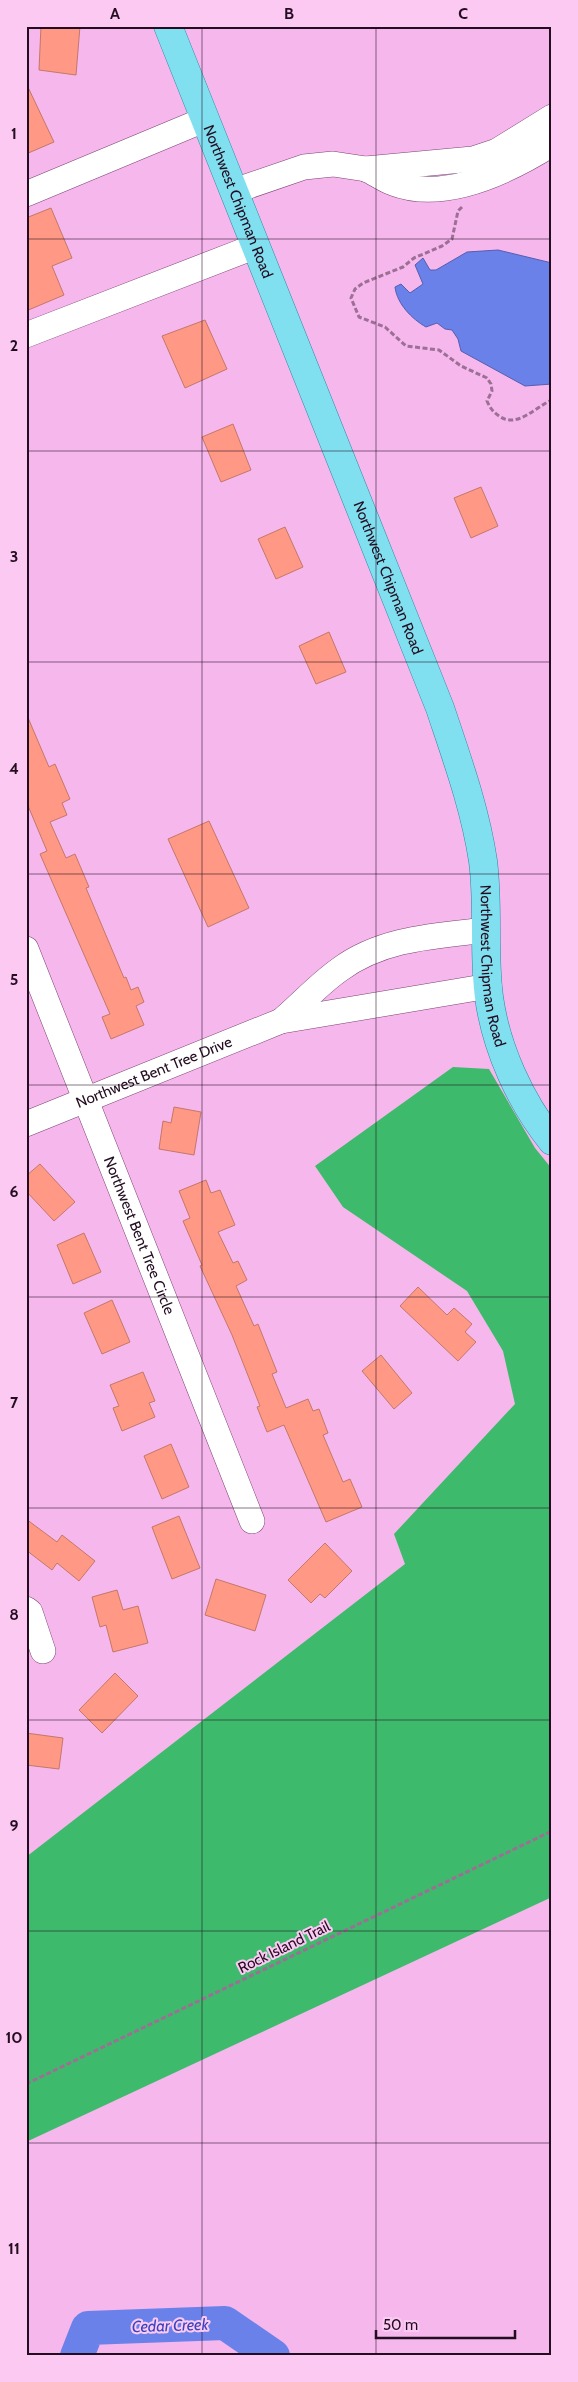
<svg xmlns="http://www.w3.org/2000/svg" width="578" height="2382" viewBox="0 0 578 2382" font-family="Cabin,sans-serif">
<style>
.forest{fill:#3dba6b}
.water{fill:#6a81ea;stroke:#555ead}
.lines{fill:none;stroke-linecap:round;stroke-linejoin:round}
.river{stroke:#6a81ea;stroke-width:34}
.building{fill:#ff9885;stroke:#c37869}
.minor-casing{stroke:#7a4473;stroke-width:26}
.major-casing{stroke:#2a89a1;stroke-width:29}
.path{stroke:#9c6f95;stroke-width:3;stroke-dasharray:5 2.5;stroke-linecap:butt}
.minor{stroke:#fff;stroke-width:25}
.major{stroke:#81e0f0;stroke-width:28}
.grid{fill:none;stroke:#230d20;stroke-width:1;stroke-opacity:0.55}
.labels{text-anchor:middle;stroke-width:4;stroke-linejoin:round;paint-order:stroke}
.street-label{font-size:15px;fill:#230d20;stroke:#fcc9f3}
.water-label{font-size:16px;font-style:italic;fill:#3643bc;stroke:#fcc9f3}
.neatline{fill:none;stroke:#230d20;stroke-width:2}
.grid-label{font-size:16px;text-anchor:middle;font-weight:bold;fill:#230d20}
</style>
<rect width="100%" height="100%" fill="#f5b7ec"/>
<path class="forest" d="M453,1067L489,1069L535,1148L552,1169V1897L26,2142V1857L405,1564L394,1534L515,1404L503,1351L467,1291L343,1207L315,1166Z"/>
<path class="water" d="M498,250L552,263V384L525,386L461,351L458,339L452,330L445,329L437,323L426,327C412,319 397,304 395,287L401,284L410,293L423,284L415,265L423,258L430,270H436L467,252Z"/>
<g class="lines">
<path class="river" d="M77,2356L88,2328L225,2323L273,2356"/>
</g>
<path class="building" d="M41,26H80L76,75L39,70Z
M26,83L54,142L26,154Z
M51,208L72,258L52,266L64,295L26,311V218Z
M205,320L227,369L185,388L162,336Z
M233,424L251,470L221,482L202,437Z
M481,487L498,526L471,538L454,498Z
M285,527L303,567L276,579L258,539Z
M329,632L346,672L316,684L299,646Z
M26,713L49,767L55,764L70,799L62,803L67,815L50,822L66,858L75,854L89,887L86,888L124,978L126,977L131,990L138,987L144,1002L136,1006L144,1025L111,1039L102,1017L110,1014L40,854L47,851L26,801Z
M209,821L249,908L208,927L168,839Z
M174,1107L201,1112L194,1155L159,1149L163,1121L171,1123Z
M40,1164L75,1202L54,1221L26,1191V1176Z
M206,1180L211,1193L220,1190L235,1225L218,1232L233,1263L238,1261L247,1280L236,1286L254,1326L258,1324L277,1372L272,1374L286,1408L308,1399L313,1411L319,1409L328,1433L323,1435L343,1482L350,1479L362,1507L326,1522L284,1425L267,1432L257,1407L260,1406L232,1335L200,1266L202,1265L183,1221L190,1218L179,1191Z
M84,1233L101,1272L73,1284L57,1245Z
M418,1287L447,1315L454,1308L472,1324L465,1332L476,1342L458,1361L400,1306Z
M112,1300L130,1342L102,1354L84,1313Z
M381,1355L412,1393L394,1409L362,1371Z
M143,1372L155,1401L149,1403L155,1417L122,1431L113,1408L119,1406L110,1385Z
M171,1444L189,1487L162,1499L144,1456Z
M179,1516L200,1568L172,1579L152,1527Z
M26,1519L57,1542L62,1535L95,1561L79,1581L57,1563L52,1570L26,1550Z
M325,1543L352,1571L325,1598L320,1594L311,1603L288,1580Z
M216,1579L266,1595L255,1631L205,1615Z
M117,1590L123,1610L138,1606L148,1643L113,1652L106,1625L100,1627L92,1597Z
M115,1673L138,1696L102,1733L79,1710Z
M26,1733L63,1738L59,1769L26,1765Z"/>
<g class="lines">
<defs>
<g id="minor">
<path d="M366,169C375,173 384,180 393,183C445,203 509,171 552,144"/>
<path d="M234,191L304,167L333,164L366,169L473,159L497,151L552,117"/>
<path d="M26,194L206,119"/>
<path d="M26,335L256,246"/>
<path id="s1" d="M26,949L252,1521"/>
<path d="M281,1021C300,1005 318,985 339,970C382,938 435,936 487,930"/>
<path id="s2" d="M26,1124L281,1021L489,986"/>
<path d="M26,1609L30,1612L43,1651"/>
</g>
<g id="major">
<path id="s3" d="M168,26L440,708C457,759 475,808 483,861C489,906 483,952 489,997C496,1048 520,1101 552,1141"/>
</g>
</defs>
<use href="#minor" class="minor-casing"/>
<use href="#major" class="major-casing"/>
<path class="path" d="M462,207L458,211L452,239L442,246L414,258L403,267L363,283L355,289L351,298L359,317L385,327L406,346L439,350L461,366L487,378L491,384L492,391L487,401C490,408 493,412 499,416C517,429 535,407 552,400
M26,2084L552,1831"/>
<use href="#minor" class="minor"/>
<use href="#major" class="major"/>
</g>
<path class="grid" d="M202,26V2356M376,26V2356M26,239H552M26,451H552M26,662H552M26,874H552M26,1085H552M26,1297H552M26,1508H552M26,1720H552M26,1931H552M26,2143H552"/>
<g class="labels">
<g class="street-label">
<text dy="5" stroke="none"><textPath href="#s3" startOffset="189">Northwest Chipman Road</textPath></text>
<text dy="5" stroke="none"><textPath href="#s3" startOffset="594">Northwest Chipman Road</textPath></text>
<text dy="5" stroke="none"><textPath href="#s3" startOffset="999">Northwest Chipman Road</textPath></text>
<text dy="5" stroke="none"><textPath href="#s2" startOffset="138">Northwest Bent Tree Drive</textPath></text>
<text dy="5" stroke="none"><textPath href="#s1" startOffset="308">Northwest Bent Tree Circle</textPath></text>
<text transform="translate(284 1947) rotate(-26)" y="5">Rock Island Trail</text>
</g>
<g class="water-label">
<text transform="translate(170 2325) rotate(-2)" y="6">Cedar Creek</text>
</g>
</g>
<rect width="578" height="2382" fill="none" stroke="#fcc9f3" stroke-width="55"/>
<path d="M376 2330v8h139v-8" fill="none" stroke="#230d20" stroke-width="2.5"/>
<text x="383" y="2330" font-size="15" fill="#230d20" stroke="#fcc9f3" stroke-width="4" paint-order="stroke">50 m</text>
<rect x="28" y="28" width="522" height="2326" class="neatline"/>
<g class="grid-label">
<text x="115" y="19">A</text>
<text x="289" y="19">B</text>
<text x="463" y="19">C</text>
<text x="14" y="139">1</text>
<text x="14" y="351">2</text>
<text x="14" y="562">3</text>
<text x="14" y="774">4</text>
<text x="14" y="985">5</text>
<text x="14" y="1197">6</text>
<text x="14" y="1408">7</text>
<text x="14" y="1620">8</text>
<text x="14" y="1831">9</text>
<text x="14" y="2043">10</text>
<text x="14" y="2254">11</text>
</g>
</svg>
